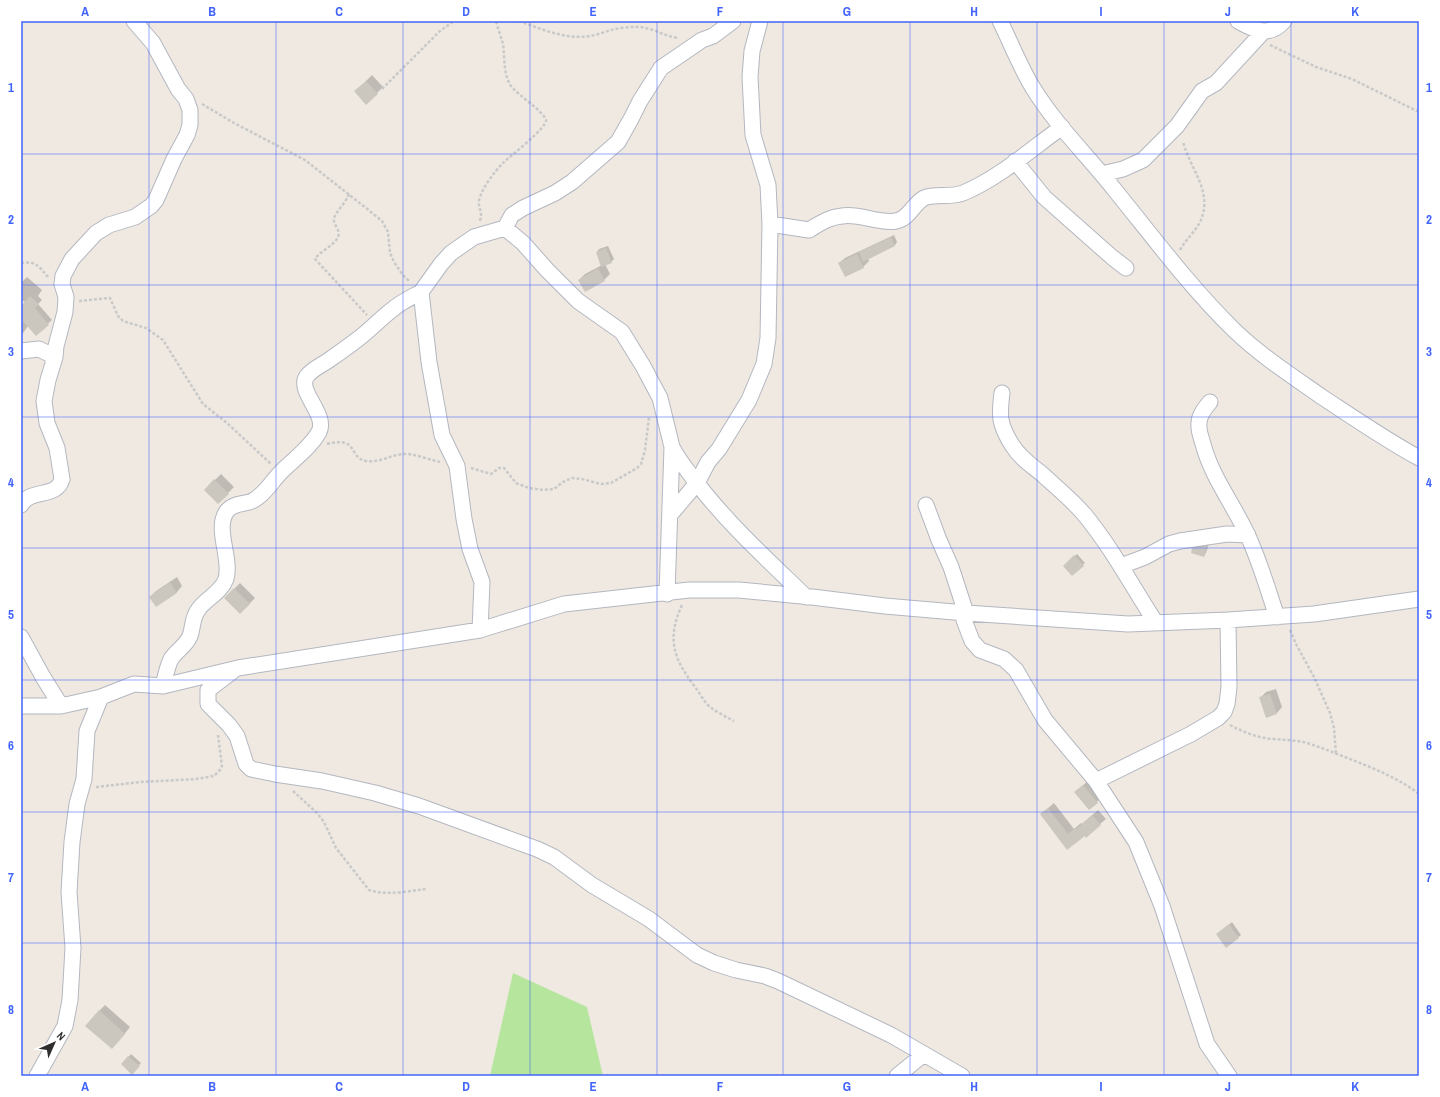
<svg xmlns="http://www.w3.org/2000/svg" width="1440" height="1097" viewBox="0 0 1440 1097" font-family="'Archivo Narrow',sans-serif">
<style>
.green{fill:#b6e59e}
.shadow{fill:#0003}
.building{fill:#cbc7bf}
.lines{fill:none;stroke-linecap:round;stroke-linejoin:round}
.minor-casing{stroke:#b4b7c1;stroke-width:17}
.path{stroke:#c9c9c9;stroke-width:2.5;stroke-dasharray:3 2;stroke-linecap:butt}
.minor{stroke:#fff;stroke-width:15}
.grid{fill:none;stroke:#4264fb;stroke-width:1;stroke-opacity:0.55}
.neatline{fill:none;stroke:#4264fb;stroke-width:1.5}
.grid-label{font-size:13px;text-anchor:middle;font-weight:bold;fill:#4264fb}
</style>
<rect width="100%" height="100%" fill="#efe9e1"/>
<path class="green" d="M513,973L587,1007L603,1076H490Z"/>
<path class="shadow" d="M372,75L383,87L377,93L361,86Z
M894,235L897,242L895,245L868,258L869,261L863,267L839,263L845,258Z
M608,246L614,259L611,262L605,264L610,274L604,280H579L585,274L602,265L597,252L599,249Z
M27,277L42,290L38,296L42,300L38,304L52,320L36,335L28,326L21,336V308L26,303L21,299V283Z
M221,474L234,487L218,503L205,490Z
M1209,544L1206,553L1204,556L1193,549L1196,546Z
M1077,554L1085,563L1072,575L1064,566Z
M177,577L182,586L177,592L156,606L150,597L156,591Z
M240,583L255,598L240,613L225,598Z
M1276,689L1282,707L1277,713L1260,698L1266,692Z
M1089,780L1103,796L1089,809L1081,787Z
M1054,803L1074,829L1081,823L1082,824L1098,810L1106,819L1100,824L1067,848L1041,814Z
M1232,922L1241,935L1226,947L1220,932Z
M105,1005L130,1027L118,1042L99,1011Z
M131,1054L141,1063L132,1073L122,1064Z"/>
<path class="building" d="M366,81L378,94L366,105L354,91Z
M891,237L895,246L863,262L859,252Z
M606,248L612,263L601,267L596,252Z
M857,254L864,268L845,277L838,263Z
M598,268L605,281L585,292L578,280Z
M30,296L39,304L35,308L49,325L36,336L21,319V306Z
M214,479L229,494L218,504L204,490Z
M1207,546L1204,557L1191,553L1192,548Z
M1074,555L1084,566L1072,576L1063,566Z
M170,582L177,593L156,607L149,597Z
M234,588L250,604L240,614L224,598Z
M1270,694L1277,714L1266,718L1259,697Z
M1083,785L1098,803L1089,810L1074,792Z
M1048,808L1068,834L1075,828L1076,829L1092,815L1101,825L1086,838L1085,836L1067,850L1040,814Z
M1229,924L1239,938L1226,948L1216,934Z
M99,1010L125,1034L112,1049L85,1026Z
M128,1056L140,1066L132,1075L121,1064Z"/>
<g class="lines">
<defs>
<path id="minor" d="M1000,21C1011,43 1020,67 1033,88C1055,124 1087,155 1114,189C1153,237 1190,287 1234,330C1261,356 1292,376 1322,397C1354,418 1386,440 1419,458
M1238,21C1254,30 1269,38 1284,21
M1015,161L1044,197L1113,258L1126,268
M1102,174L1123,169L1143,160L1177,126L1202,91L1216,83L1263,32
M770,224L809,230C819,224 829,217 842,216C860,213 878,224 896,221C909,219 913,204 924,198C935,193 951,198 963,193C999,178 1030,150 1062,127
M505,228L523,243L547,270L578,301L622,332L643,366L660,398L672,447L667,594
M21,351L39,349L55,357
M1002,393C999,416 999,424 1012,445C1020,458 1031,465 1042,474C1056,487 1072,500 1084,514C1112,548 1132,586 1156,623
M1210,402C1205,408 1199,415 1199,423C1198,430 1201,437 1203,444C1212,478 1234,505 1248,536C1260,562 1268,590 1277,617
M672,447C679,461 688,471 696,482C728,524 768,560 806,597
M21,505C30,488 57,499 62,479L57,448L47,423L44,401L48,380L55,357L56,346L65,312L66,297L62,284L63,276L72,259L96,233L109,225L135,217L151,206L156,200L174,159L187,135L190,125V110L186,99L178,89L153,43L134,21
M926,505L939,540L951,567L966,613
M670,515L697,483L708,462L719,449L727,436L749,400L764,364L768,338L770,224L768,185L753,135L750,77L752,51L760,21
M1121,566L1145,557L1169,544L1180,541L1227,534L1248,535
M964,612V620L972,641L980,650L1004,659L1016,670L1045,720L1096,781L1136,842L1162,906L1207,1044L1229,1076
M480,630L482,582L470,549L464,519L457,466L442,435L429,362L421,292L441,264L451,253L474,237L505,228L512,215L523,208L555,193L572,182L618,142L631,119L640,101L661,68L702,40L713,36L733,21
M21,637L43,677L61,706
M233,671L208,690V704L229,725L237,736L246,764L251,769L275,774L322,781L375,793L419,806L537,849L554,857L592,885L649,919L697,955L714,963L736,970L765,976L778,981L891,1035L962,1076
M163,686C165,678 167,667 171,659C176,651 186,646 190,636C193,628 192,618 198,610C205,599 221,593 226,579C232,558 214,528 227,511C234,502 246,505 254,500C266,493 272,481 281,472C294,459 310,448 319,432C328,414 296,391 307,376C312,369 322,365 329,360C339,353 349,346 358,339C370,330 381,318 393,309C401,302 412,297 421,292
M21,706H61L101,697L134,684L163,686L238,668L480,630L564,604L689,590H739L812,597L885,606L966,613L1128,624L1228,620L1314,614L1419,599
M1096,781L1191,734L1218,718L1224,712L1227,704L1229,687L1228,620
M37,1076L65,1026L70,1000L73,948L69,892L72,842L77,804L84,779L87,731L101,697
M897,1076L924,1054"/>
</defs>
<use href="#minor" class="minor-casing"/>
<path class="path" d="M519,21C541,29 566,40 590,36C597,35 604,32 611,30C618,28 627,27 635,27C651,26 664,37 679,38
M1270,45L1316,67L1352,79L1419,112
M382,89L440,31L454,21
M202,104L234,123L305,160L366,208L382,221L388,232L390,253L394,262L402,274L410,282
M349,194C346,203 335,212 334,219C333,225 341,230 338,237C334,246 321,250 315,259L367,315
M480,221C483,211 478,209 479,201C481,189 495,171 503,163C510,156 547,128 546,120C544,112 518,95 511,86C503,74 505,58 503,44C501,37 498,29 496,21
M1180,250C1186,239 1196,231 1201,220C1213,190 1189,168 1183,141
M21,263C37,261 38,266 48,277
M79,301L110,298L118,316L123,321L146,328L163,340L203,404L227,423L271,464
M327,444C360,436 347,457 366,461C379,463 391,455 403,454C412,453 431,460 440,462
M471,468L491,474L499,468H504L516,483L529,488L543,490L554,489L563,482L572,478L582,479L601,484L611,483L637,468L641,464L645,450L649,417
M682,605C666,640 674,659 695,687C700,693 704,702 710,707C717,712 726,717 734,721
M1290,630L1297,646L1314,677L1330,713L1334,728L1336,754
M1230,725C1243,732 1258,738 1273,739C1285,740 1296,740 1307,743C1320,747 1332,752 1345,757C1370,767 1397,777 1419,794
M96,787L141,782L196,779L214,776L220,770L222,766L218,735
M293,791L317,813L324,822L336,848L369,890C387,896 408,891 426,889"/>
<use href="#minor" class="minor"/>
</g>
<path class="grid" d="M149,21V1076M276,21V1076M403,21V1076M530,21V1076M657,21V1076M783,21V1076M910,21V1076M1037,21V1076M1164,21V1076M1291,21V1076M21,154H1419M21,285H1419M21,417H1419M21,548H1419M21,680H1419M21,812H1419M21,943H1419"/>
<rect width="1440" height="1097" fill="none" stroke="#ffffff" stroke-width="44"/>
<g transform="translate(54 1043) rotate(45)" stroke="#ffffff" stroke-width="3" paint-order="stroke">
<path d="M0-3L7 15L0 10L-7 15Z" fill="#2e2e2e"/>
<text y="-6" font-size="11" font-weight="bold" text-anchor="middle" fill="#2e2e2e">N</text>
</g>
<rect x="22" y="22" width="1396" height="1053" class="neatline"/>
<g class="grid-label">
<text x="85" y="16">A</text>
<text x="212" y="16">B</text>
<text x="339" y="16">C</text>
<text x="466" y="16">D</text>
<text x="593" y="16">E</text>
<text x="720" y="16">F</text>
<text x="847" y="16">G</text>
<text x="974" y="16">H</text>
<text x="1101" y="16">I</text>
<text x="1228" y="16">J</text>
<text x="1355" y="16">K</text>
<text x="11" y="92">1</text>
<text x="1429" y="92">1</text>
<text x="11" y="224">2</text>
<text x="1429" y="224">2</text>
<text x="11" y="356">3</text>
<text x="1429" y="356">3</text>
<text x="11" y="487">4</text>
<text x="1429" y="487">4</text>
<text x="11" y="619">5</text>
<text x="1429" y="619">5</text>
<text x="11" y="750">6</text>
<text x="1429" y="750">6</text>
<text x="11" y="882">7</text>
<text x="1429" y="882">7</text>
<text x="11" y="1014">8</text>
<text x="1429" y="1014">8</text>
<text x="85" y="1091">A</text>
<text x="212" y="1091">B</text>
<text x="339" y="1091">C</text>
<text x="466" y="1091">D</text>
<text x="593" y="1091">E</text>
<text x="720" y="1091">F</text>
<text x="847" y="1091">G</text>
<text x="974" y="1091">H</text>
<text x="1101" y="1091">I</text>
<text x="1228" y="1091">J</text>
<text x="1355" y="1091">K</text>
</g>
</svg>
